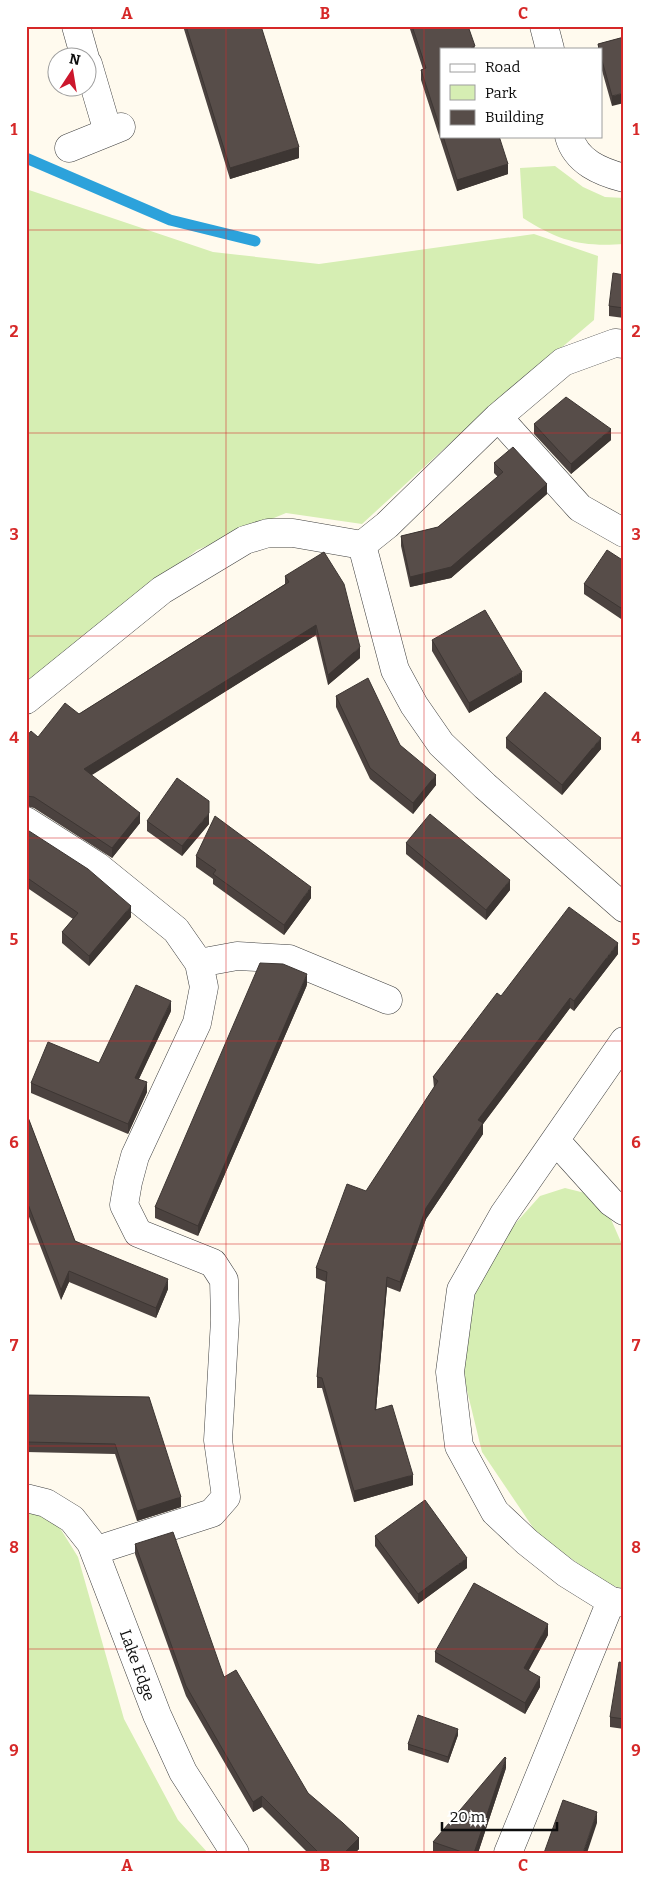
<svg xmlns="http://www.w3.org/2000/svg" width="650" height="1879" viewBox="0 0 650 1879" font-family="Bitter,serif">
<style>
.green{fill:#d6eeb3}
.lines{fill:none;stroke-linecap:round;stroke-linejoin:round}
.stream{stroke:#2ca2db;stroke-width:11}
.minor-casing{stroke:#404040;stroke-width:29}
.minor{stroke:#fff;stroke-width:28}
.wall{fill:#4b423f}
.shaded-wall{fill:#3d3633}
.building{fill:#574d49;stroke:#3d3633}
.grid{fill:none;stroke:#d62828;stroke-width:1;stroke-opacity:0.55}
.labels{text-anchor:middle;stroke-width:5;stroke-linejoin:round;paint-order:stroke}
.street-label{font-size:16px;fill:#0d0d0d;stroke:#fff}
.neatline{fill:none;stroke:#d62828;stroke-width:2}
.grid-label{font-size:16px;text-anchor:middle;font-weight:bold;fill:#d62828}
</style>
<rect width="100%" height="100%" fill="#fffaee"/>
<path class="green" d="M555,166L583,187L605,197L624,198V244C581,247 559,241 523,218L520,168Z
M26,189L213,252L319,264L534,234L598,256L594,320L458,436L362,524L286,513L197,550L26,684Z
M565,1188L589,1194L610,1217L624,1249V1589L607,1584L538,1535L482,1452L463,1374L475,1293L505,1235L540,1196Z
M26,1509L50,1512L78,1557L124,1719L178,1820L208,1853H26Z"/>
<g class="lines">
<path class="stream" d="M26,158L170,220L255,241"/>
<defs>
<path id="minor" d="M76,26L85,58
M544,26L550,49
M88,64L108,132
M569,136C576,162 601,172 624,178
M69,148L121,127
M498,417L580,508L624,533
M362,545L395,670L414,705L441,744L485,786L624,908
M26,700L162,590L245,540L268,533H293L362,545L387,525L498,417L563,362L615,343L624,344
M26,821L97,866L176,930L199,963L204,987L197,1023L135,1156L128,1182L124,1205L138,1233L213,1263L224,1280L225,1320L218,1440L226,1497L212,1513L94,1551
M199,963L237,956L289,959L388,1000
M624,1041L504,1214L461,1290L450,1372L459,1446L495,1512L527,1542L566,1573L611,1601L624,1603
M556,1141L611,1202L624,1211
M26,1498L46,1503L72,1519L91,1543L157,1715L183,1772L235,1853
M508,1853L611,1601"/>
</defs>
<use href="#minor" class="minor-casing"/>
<use href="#minor" class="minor"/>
</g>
<path class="wall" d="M183,26H261L299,158L230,179Z
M409,26H468L475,49H441V136H499L508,174L457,191L421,80V70L423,69Z
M624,37L612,106L601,67V49H598V44Z
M624,275V318L609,316V306Z
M534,424L611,440L571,474L534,434Z
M494,463L547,494L451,578L410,587L401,546V536L438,527L498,477L494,473Z
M624,561V621L584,594V584Z
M285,576L360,658L328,685L316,635L91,775L140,823L112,858L34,808L26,806V737H38L79,714L285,584Z
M432,640L522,682L469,713L432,651Z
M336,696L400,745L436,785L413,814L370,779L336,707Z
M506,738L601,749L562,795L506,748Z
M147,821L209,824L182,856L147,831Z
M26,829L131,917L89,966L62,943V932L73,919L26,887Z
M406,843L510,890L486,920L406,854Z
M196,856L311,898L284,935L213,884V879L196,867Z
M618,954L574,1011L570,1008L483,1124V1134L426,1219L400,1292L387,1287L376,1410L413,1485L354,1502L322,1388H317V1377L326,1282L316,1278V1268L434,1088L433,1077L501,996Z
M307,985L198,1236L155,1218V1207Z
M171,1011L139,1079L147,1092L128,1134L31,1093V1083L99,1063Z
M26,1112L75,1241L168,1289L156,1318L69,1282L61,1300L26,1209Z
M26,1395L149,1397L181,1507L137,1521L115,1454L26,1452Z
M375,1536L467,1568L418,1604L375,1546Z
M135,1544L224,1677L308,1793L359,1849L355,1853H308L262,1807L253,1812L186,1696L135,1554Z
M548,1635L529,1670L540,1687L525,1714L435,1662V1652Z
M624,1663V1729L610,1727V1717Z
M458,1735L448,1763L408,1750V1744Z
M506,1768L478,1853H435L433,1852V1842Z"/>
<path class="shaded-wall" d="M624,93V103L612,106V96Z
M299,147V158L230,179V168Z
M508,164V174L457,191V180Z
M611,429V440L571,474V464Z
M547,484V494L451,578L410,587V577Z
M316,625V635L84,780V769Z
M360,647V658L328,685V675Z
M522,672V682L469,713V703Z
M601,738V749L562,795V785Z
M436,775V785L413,814V803Z
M140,813V823L112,858V848Z
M209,813V824L182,856V846Z
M510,880V890L486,920V910Z
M311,887V898L284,935V925Z
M131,906V917L89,966V956Z
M618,943V954L574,1011V1001Z
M307,974V985L198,1236V1226Z
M570,998V1008L483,1124V1134L426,1219L400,1292V1282L426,1208L478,1120Z
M171,1001V1011L135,1087V1078Z
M147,1082V1092L128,1134V1124Z
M69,1271V1282L61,1300V1290Z
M387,1277V1287L375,1421V1410Z
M168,1279V1289L156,1318V1308Z
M413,1475V1485L354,1502V1491Z
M181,1497V1507L137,1521V1511Z
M467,1558V1568L418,1604V1594Z
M548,1624V1635L524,1678V1668Z
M540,1677V1687L525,1714V1703Z
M458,1729V1735L448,1763V1757Z
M506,1758V1768L478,1853H474Z
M262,1796V1807L253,1812V1802Z
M597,1812V1823L587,1853H583Z
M359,1838V1849L355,1853H344Z"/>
<path class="building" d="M186,26H261L299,147L230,168Z
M412,26H468L475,46L471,48V49H441V131L421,70L426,68Z
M624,37V93L612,96L601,57V49H599L598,44Z
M443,136H499L508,164L457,180Z
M613,273L624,275V308L609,306Z
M566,397L611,429L571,464L534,424Z
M513,447L547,484L451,567L410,577L401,536L438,527L503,472L494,463Z
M607,550L624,561V610L584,584Z
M324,552L344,584L360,647L328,675L316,625L84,769L140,813L112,848L34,797L26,796V737L31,731L38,737L65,703L79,714L289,582L285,576Z
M485,610L522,672L469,703L432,640Z
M368,678L400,745L436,775L413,803L370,768L336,696Z
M545,692L601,738L562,785L506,738Z
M177,778L209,801V813L182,846L147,821Z
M430,814L510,880L486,910L406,843Z
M215,816L311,887L284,925L213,874L216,870L196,856Z
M26,829L88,869L131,906L89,956L62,932L78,913L26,877Z
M569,907L618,943L574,1001L570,998L478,1120L483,1123L426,1208L400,1282L387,1277L375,1410L392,1405L413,1475L354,1491L322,1378L317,1377L327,1272L316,1268L347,1184L366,1191L438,1081L433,1077L497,993L501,996Z
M260,963L283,964L307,974L198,1226L155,1207Z
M136,985L171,1001L135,1078L147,1082L128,1124L31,1083L48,1042L99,1063Z
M26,1112L75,1241L168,1279L156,1308L69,1271L61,1290L26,1199Z
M26,1395L149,1397L181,1497L137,1511L115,1444L26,1442Z
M425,1500L467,1558L418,1594L375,1536Z
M173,1532L224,1677L236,1670L308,1793L343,1823L359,1838L344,1853H319L262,1796L253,1802L186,1686L135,1544Z
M474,1583L548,1624L524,1668L540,1677L525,1703L435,1652Z
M619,1662L624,1663V1719L610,1717Z
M418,1715L458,1729L448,1757L408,1744Z
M505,1757L506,1758L474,1853H465L433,1842Z
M563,1800L597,1812L583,1853H544Z"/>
<path class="grid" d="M226,26V1853M424,26V1853M26,230H624M26,433H624M26,636H624M26,838H624M26,1041H624M26,1244H624M26,1446H624M26,1649H624"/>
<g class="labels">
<g class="street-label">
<text transform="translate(138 1665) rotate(70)" y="6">Lake Edge</text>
</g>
</g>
<rect width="650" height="1879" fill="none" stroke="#ffffff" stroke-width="55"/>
<rect x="440" y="48" width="162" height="90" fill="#ffffff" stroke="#9e9e9e"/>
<rect x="450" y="64" width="25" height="8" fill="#ffffff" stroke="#9e9e9e"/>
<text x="485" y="72" font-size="15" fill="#0d0d0d">Road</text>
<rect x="450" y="85" width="25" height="15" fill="#d6eeb3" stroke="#9e9e9e"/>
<text x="485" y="98" font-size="15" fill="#0d0d0d">Park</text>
<rect x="450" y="110" width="25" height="15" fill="#574d49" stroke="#9e9e9e"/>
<text x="485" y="122" font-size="15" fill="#0d0d0d">Building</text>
<g transform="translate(72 72) rotate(12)"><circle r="24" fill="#ffffff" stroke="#9e9e9e"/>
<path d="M0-4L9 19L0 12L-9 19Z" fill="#cc172c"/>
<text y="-8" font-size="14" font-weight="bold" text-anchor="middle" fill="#0d0d0d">N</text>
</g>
<path d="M442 1822v8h115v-8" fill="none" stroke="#0d0d0d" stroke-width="2.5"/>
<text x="450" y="1822" font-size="15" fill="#0d0d0d" stroke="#ffffff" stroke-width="4" paint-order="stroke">20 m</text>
<rect x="28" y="28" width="594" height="1824" class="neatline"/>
<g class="grid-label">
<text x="127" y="19">A</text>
<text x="325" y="19">B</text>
<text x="523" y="19">C</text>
<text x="14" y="135">1</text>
<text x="636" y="135">1</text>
<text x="14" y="337">2</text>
<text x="636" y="337">2</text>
<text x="14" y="540">3</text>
<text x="636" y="540">3</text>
<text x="14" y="743">4</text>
<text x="636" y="743">4</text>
<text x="14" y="945">5</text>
<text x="636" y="945">5</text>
<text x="14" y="1148">6</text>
<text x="636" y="1148">6</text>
<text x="14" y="1351">7</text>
<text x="636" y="1351">7</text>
<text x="14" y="1553">8</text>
<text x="636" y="1553">8</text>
<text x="14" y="1756">9</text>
<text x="636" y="1756">9</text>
<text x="127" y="1871">A</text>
<text x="325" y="1871">B</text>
<text x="523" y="1871">C</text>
</g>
</svg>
